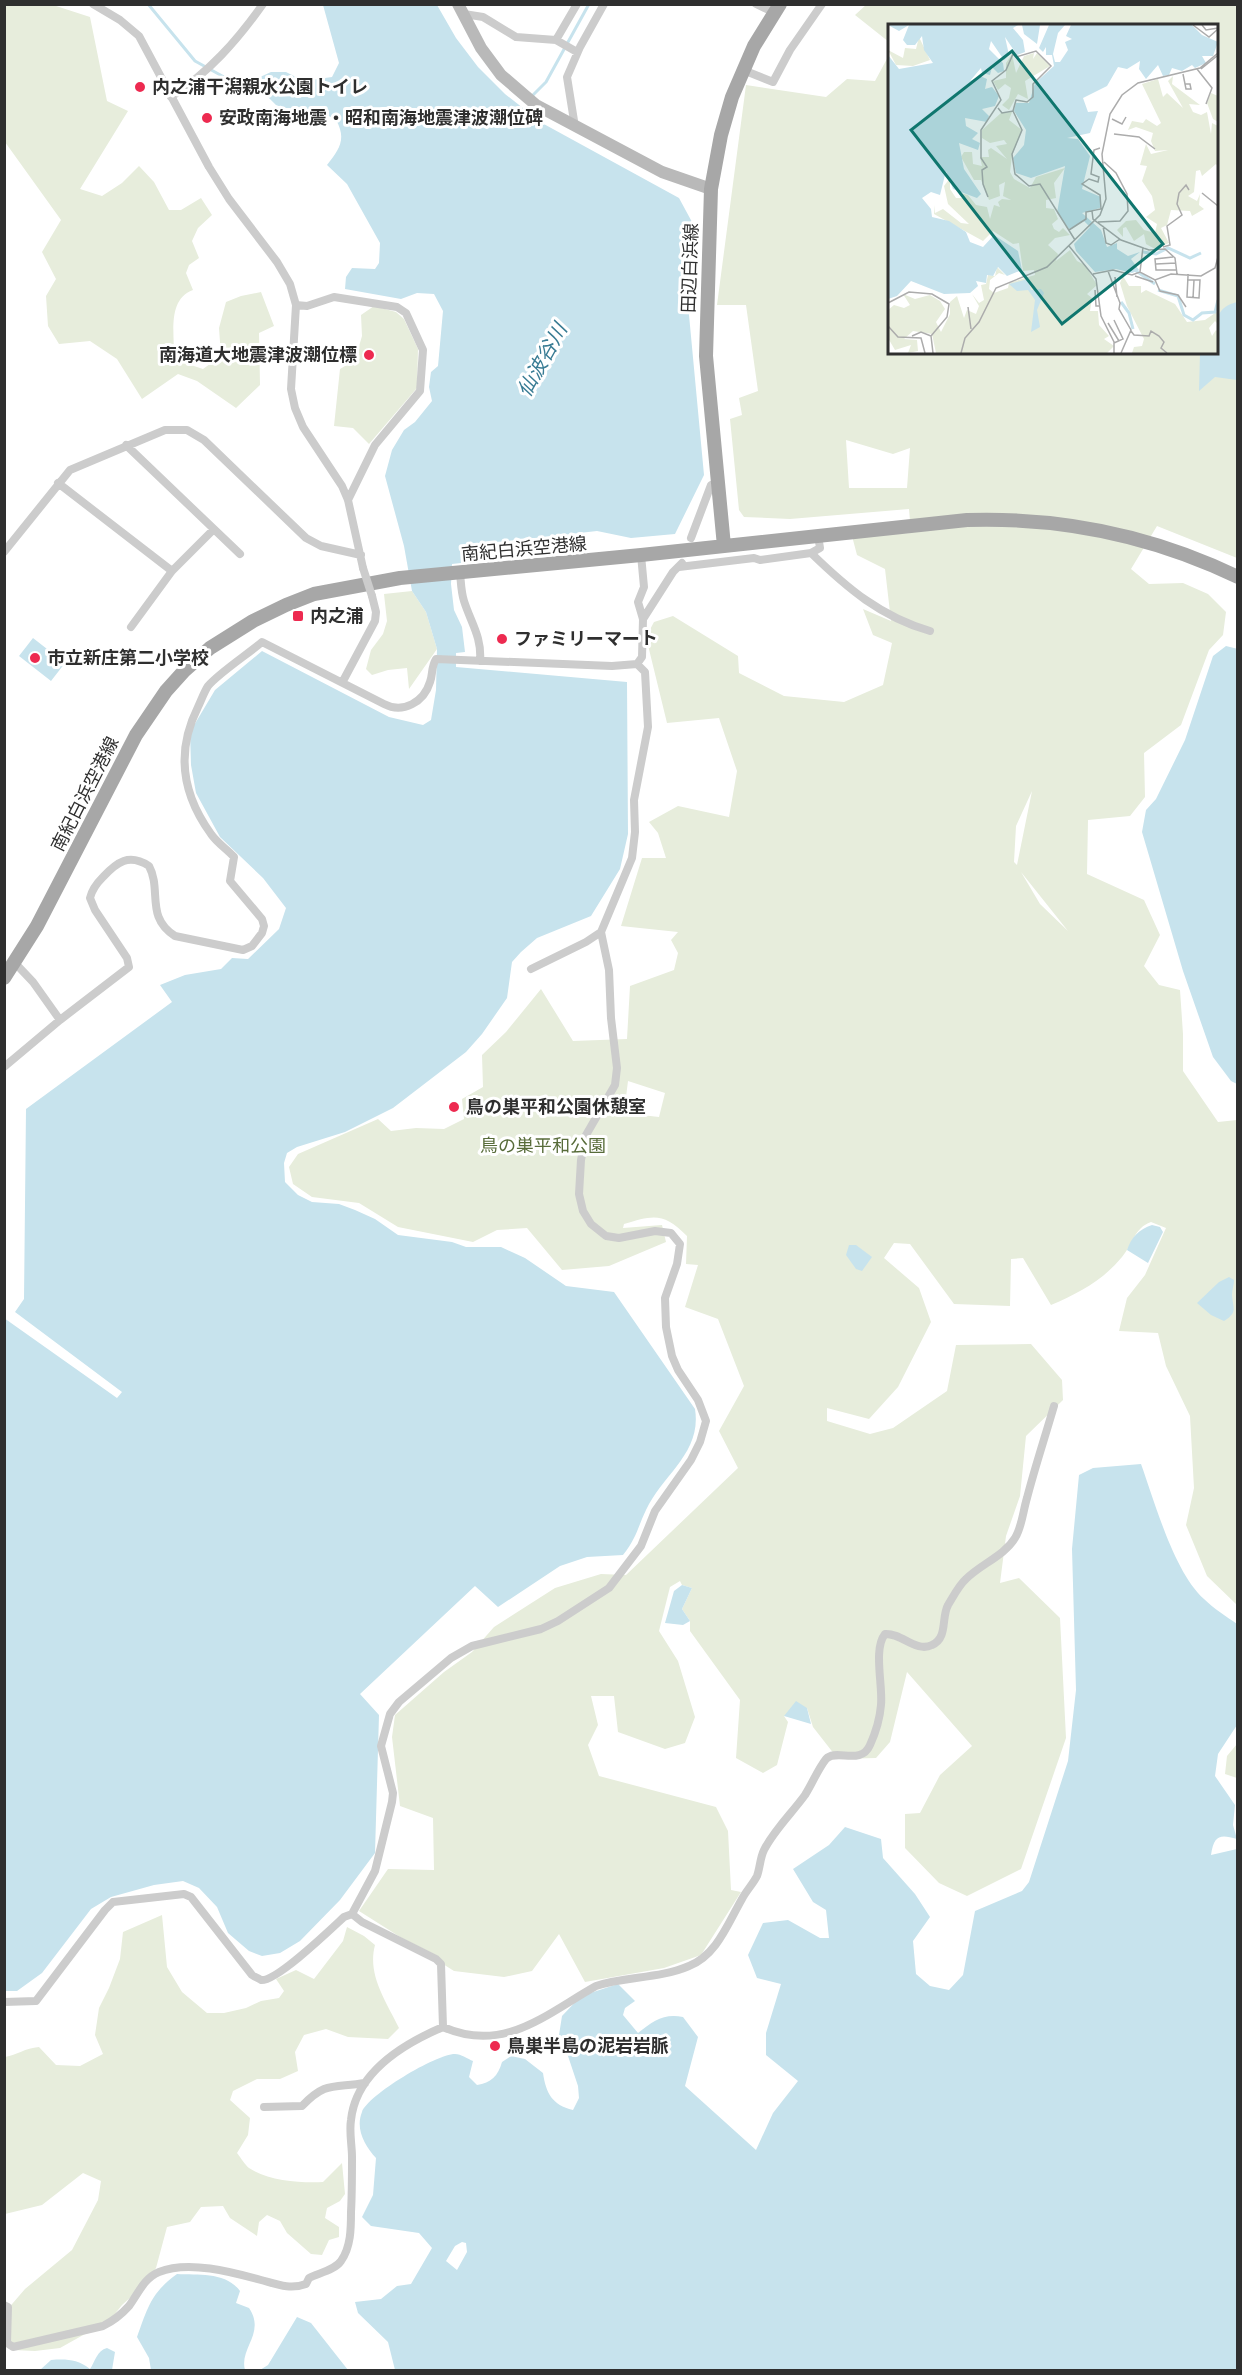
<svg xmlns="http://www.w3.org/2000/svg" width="1242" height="2375" viewBox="0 0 1242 2375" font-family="'Roboto Condensed','Noto Sans JP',sans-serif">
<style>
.green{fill:#e7eddc;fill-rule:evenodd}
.water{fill:#c7e3ed;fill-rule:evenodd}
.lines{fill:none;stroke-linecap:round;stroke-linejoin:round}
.stream{stroke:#c7e3ed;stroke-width:3}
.street{stroke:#ccc;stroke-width:8}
.secondary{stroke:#b9b9b9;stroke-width:12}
.primary{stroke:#a7a7a7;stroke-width:14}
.street-bridge{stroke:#ccc;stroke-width:8}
.poi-dot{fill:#ed2a50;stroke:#fff;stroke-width:2}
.labels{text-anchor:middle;stroke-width:6;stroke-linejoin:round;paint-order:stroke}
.poi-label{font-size:18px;font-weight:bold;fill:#2f2f2f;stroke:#fff;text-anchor:start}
.street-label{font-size:18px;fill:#2f2f2f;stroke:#fff}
.park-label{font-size:18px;fill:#586c3a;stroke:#fff}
.water-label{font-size:20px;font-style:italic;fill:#397c94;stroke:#fff}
.inset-river{fill:none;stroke:#c7e3ed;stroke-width:3}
.inset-road{fill:none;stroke:#acacac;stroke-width:1.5}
.view{fill:#0f766e;fill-opacity:0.15;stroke:#0f766e;stroke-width:3}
.inset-edge{fill:none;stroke:#2f2f2f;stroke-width:3}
</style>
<rect width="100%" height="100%" fill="#fff"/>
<path class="green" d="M867,4L1237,5V558L1157,526L1131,569L1149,584L1183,583L1208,594L1226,612L1223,635L1209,650L1181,725L1144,753L1145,797L1130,816L1088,820L1087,874L1144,900L1160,935L1144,966L1159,985L1180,990L1183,1034V1071L1218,1122L1237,1120L1238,1601L1236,1604L1207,1576L1186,1525L1194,1488L1190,1416L1166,1366L1158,1333L1119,1331L1127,1298L1145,1275L1166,1228L1151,1222C1134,1228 1133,1244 1122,1257C1102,1281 1079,1293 1051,1305L1023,1258L1011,1259L1010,1306L954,1304L910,1244L894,1243L884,1258L919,1288L931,1322L898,1387L869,1419L827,1408V1421L870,1434L893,1428L947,1391L956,1345L1031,1344L1062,1380L1063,1400L1026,1436L1020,1496L1006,1536L1000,1583L1019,1578L1060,1618L1066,1738L1021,1869L967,1896L939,1883L905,1848V1814L920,1813L940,1775L972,1746L907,1672L890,1742L876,1758L838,1759L813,1727L807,1708L784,1716L788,1722L777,1765L763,1773L736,1758L740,1700L690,1631V1621L682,1609L692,1588L682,1585L680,1581L670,1587L659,1631L678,1661L695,1717L685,1743L665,1749L618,1732L614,1696H591L598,1725L588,1745L599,1776L716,1807L728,1831L731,1890L741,1892L701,1955L664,1968L585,1982L559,1934L532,1971L504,1977L454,1971L359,1911L388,1869L434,1870L433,1818L400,1806L392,1737L395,1715L444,1672L472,1652L494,1627L555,1588L601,1574L626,1575L738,1468L719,1431L744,1386L718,1319L685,1307L698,1265L686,1264L687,1236C664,1212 653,1215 624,1224L623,1228L662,1225L666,1242L609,1266L562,1270L527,1228L497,1230L473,1242L398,1227L359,1203L312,1197L293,1184L289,1167L298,1154L378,1119L391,1131L416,1128L444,1129L464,1119L462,1099L483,1087L482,1055L506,1032L541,989L573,1041L627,1039L630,986L674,970L678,953L671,940L678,932L621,926L642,858H666L658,833L649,822L678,806L729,817L737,771L719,718L667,723L646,637L654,622L673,616L738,656L739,673L784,696L844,702L883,685L892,643L873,635L863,609L891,621L885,569L857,555L852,536L911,533L909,509L790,519L744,517L739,510L730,419L742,415L739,398L758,391L746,305H717L746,85L826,97L847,79L875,81L889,55L890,352H1216V26H890L889,42L855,15ZM846,440L893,454L910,448L907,488H849ZM1032,791L1017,865L1014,862L1016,826ZM1021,872L1068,931L1040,904ZM628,1081L665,1093L659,1117L624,1113Z
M4,5H53L90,17L107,101L128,111L80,189L102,196L122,183L139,166L154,182L169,210H181L201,198L212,215L198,228L192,241L199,258L189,265L186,273L193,290C168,299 174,332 174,354L185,363L203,369L221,356L219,328L226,302L241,296L261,292L274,326L259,333L260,385L236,408L197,381L178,374L142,399L117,359L90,341L59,344L48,326L46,296L56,279L42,252L61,220L5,142Z
M374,306L396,312L404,319L418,349L417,388L369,444L353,428L334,426L340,369L355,360L362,336L361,315Z
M412,591L426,612L437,649L409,689L407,668L388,670L372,675L366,669L371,650L383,634L387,621L384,594Z
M1237,1744V1778L1225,1774L1227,1756Z
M162,1915L167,1967L182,1992L207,2013H224L246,2008L261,2001L279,1998L284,1991L276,1979L296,1970L314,1979L343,1941L347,1927L364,1936L375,1945C367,1975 386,2001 399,2028L388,2039L348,2037L326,2029L304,2035L295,2052L298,2071L280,2079H257L233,2091L230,2100L250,2118L248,2135L237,2153C241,2158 245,2165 249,2168C269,2181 300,2183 323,2182L342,2163L345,2194L340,2201L327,2208L325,2218L339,2227V2237L329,2240L322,2255L311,2254L287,2233L280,2221L267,2215L259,2222L257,2236L230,2218L223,2206L201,2207L190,2222L167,2227L156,2268L143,2286L122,2305L110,2320L60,2348L35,2351L13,2350L5,2339L6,2311L25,2289L72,2250L98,2200L101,2181L83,2173L42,2205L5,2214V2057C17,2055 25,2048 39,2047L56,2065L80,2066L103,2054L95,2035L99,2008L109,1988L120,1959L123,1932Z"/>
<path class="water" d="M323,5H437L456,38L478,67L505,94L542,123L679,198L692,222L689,315L704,475L675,534L631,538L597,531L507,541L470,562L452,564L451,584L454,610L462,627L465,652L456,653V667L627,682L628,834L620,869L591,916L537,938L521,952L512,962L507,998L482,1034L466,1052L393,1108L345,1132L297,1147L287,1153L284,1163L285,1182L298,1195L312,1202L339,1204L355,1210L375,1219L398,1235L452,1242L466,1247H501L525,1258L566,1286L614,1292L695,1409C702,1453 663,1474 646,1510C637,1529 637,1537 623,1555L587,1557L560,1566L498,1607L475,1586L360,1694L379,1715L375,1853L340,1900L300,1941L280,1953L262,1956L249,1951L228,1933L217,1907L199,1888L183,1881L154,1885L111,1897L91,1909L42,1973L17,1991H5L4,1318L117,1398L122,1392L15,1312L24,1299L26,1109L172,1002L160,985L185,975L221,969L232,958L248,959L279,929L286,908L263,878L220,837L196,793L191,765L190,732L215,690L262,651L389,717L423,725L431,720L436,690L437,649L426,612L412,591L404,546L385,476L392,450L404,430L415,422L432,401L429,387L431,372L438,366L443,311L434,294L417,293L401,299L345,289L346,277L352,268L375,269L379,263L380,243L347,184L327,165C339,150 347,139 336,120L327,115L315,116L284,108L276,105L266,95L243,90L219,81L222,76L251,81L271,72H286L304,81L332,77L339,63Z
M1237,302V380L1215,377L1199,391L1200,353L1216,352C1216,330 1211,308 1237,302Z
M33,638L65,663L51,681L19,656Z
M1226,646L1238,649L1237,1084L1231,1081L1213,1057L1183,971L1142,832L1146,810L1156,799L1185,740L1213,656Z
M1152,1225L1160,1227L1163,1232L1148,1263L1127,1250C1131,1238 1139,1229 1152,1225Z
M849,1245H856L872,1257L862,1271L856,1269L846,1255Z
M1229,1277L1234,1280C1234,1285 1232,1290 1232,1295C1233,1309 1238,1312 1224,1321L1211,1315L1197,1303L1219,1282Z
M1141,1464C1155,1503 1174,1572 1204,1599C1214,1609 1226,1616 1237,1624V1725L1218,1754L1215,1776L1235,1805L1233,1825L1237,1839C1220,1834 1214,1835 1211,1855L1237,1849V2370H395L388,2342L358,2313L355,2302L381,2299L397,2286L411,2284L432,2248L419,2233L371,2226L362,2217L373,2195L376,2158C365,2146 355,2129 362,2112C368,2095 436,2054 455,2054C461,2054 468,2059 473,2061L469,2077L477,2085C491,2083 498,2076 502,2062L511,2056L525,2059L543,2073C546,2093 552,2105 573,2110L579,2098L578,2086L568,2056L562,2049L559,2035L562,2016L581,1996L618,1984L635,2001L625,2008L623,2015L638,2033C653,2021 664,2013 683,2017L698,2037L685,2086L756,2150L773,2113L798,2081L766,2055V2033L781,1984L757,1978L748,1955L763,1923L788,1920L820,1938H829L826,1910L813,1902L793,1869L829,1845L845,1827L881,1839L883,1858L915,1894L930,1917L913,1941L916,1974L930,1986L949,1990L963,1975L975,1911L1022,1891L1029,1882L1068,1761L1076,1690L1072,1549L1079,1475L1093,1468ZM462,2242L466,2243L467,2252L457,2270L446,2261L455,2246Z
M682,1585L692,1588L682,1609L690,1621L683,1625L665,1623L674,1591Z
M796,1701L807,1708L811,1724L784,1716Z
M177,2274C199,2275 226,2272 240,2291L236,2303L249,2308C266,2333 239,2348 245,2370H151L149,2358L137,2337C148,2307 151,2293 177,2274Z
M297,2317L311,2323L348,2370H260L268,2365Z
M107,2348L115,2352L112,2370H40L51,2360C66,2359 77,2359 90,2369C95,2362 97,2350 107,2348Z"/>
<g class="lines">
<path class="stream" d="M148,4L195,61L224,77
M532,96L546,82L589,4"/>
<path class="street" d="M93,4L120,20L139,36L209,167L229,199L277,262L290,284L296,305L291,389L295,408L303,427L342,486L348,500L363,568
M756,4L775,13
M464,14L483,17L516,37L556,40L577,52
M556,40L577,4
M743,70L773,82L790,50L822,4
M171,97C209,72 236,42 263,4
M575,127L567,77L580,47L604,4
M296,305L307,306L334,297L397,307L406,313L423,350L420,391L375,445L348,500
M126,445L240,554
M58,483L172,571
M691,538L711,485L717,483
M4,552L70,470L165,430H187L204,440L306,538L321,546L361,555
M811,553C847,588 881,617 930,631
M679,567L754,558L760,560L811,553L820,548L818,535
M460,573C461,582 461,592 464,601C471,623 482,637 480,661
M643,619L673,572L682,563
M131,627L172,571L214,529
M343,681L375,621L376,612L372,596
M15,963L33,982L60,1020
M531,969L586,942L601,932
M4,1067L60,1020L129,967L127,958L95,910L90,898C92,889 97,883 103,877C117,862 129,853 149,866C162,890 145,917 175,936L243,950L252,946L262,933L264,926L262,919L230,881L234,857C227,849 217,843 211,834C182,794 176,751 198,707C201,701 204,692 208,686C219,673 248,654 262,642L384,704C403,714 424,702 430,682C433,674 431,667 436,659L612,666L637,664L642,657L643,619L638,602L644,587L641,555
M4,2002L36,2001L105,1910L113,1902L184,1894L191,1897L252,1975C253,1976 260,1979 261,1980C276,1982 331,1929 344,1917L352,1914
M443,2027L441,1964L436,1959L362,1922L352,1914L375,1871L392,1802L393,1793L381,1746L390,1714L399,1702L451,1658L472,1646L541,1629L558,1621L609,1588L641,1546L655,1511L691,1460L700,1442L706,1421L698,1400L678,1370L672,1356L666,1327L665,1298L677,1264L680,1244L671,1233L655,1231L619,1238L606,1236L591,1224L583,1211L579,1194L581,1160L586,1135L615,1085L617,1068L611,1018L609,970L601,932L632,858L635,832L634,800L648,727L645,672L637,664
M264,2107L302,2106C326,2081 333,2088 365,2083
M4,2305L8,2307L7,2343L13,2347L103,2326C113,2321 121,2315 129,2306C138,2294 144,2278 159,2272C188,2260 232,2272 261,2280C276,2284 290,2290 306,2284L309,2278C319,2273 335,2270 341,2261C351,2247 351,2228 351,2212C352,2194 352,2176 352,2157C352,2145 349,2132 351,2120C356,2072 403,2044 443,2027C504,2054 546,2014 596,1986C626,1976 659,1979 689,1966C717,1955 728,1923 742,1899C746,1891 753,1884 757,1876C760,1868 760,1858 764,1850C774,1830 792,1813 805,1795C812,1784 818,1769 826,1759C836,1748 861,1766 870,1745C875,1734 880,1717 881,1705C883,1685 873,1649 885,1634C902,1633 916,1653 932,1645C948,1638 941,1618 948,1605C953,1597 959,1585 966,1579C981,1564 1004,1556 1015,1538C1022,1527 1023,1511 1027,1498C1035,1467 1045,1437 1054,1406"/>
<path class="secondary" d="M458,4L481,48L501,75L536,105L662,172L711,189"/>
<path class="primary" d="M724,546L706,356L711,189L721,135L732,97L754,46L780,4
M4,978L37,926L136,735L166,691L184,671L210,648L253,621L286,605L314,594L400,578L641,555L967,520C1063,517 1151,535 1238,577"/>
<path class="street-bridge" d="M363,568L372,596"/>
</g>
<g class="poi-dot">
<circle cx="140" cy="87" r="6"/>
<circle cx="207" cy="118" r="6"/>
<circle cx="369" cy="355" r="6"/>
<rect x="292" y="610" width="12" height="12" rx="3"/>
<circle cx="502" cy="639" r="6"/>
<circle cx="35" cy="658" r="6"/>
<circle cx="454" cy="1107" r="6"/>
<circle cx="495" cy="2046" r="6"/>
</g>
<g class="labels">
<g class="poi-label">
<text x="152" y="93">内之浦干潟親水公園トイレ</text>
<text x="219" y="124">安政南海地震・昭和南海地震津波潮位碑</text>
<text x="357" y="361" text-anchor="end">南海道大地震津波潮位標</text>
<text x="310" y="622">内之浦</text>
<text x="514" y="645">ファミリーマート</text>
<text x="47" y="664">市立新庄第二小学校</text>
<text x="466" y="1113">鳥の巣平和公園休憩室</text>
<text x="507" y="2052">鳥巣半島の泥岩岩脈</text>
</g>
<g class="street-label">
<text transform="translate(690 268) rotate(-88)" y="6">田辺白浜線</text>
<text transform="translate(524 549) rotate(-5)" y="6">南紀白浜空港線</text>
<text transform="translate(85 794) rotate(-63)" y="6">南紀白浜空港線</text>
</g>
<g class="park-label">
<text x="543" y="1152">鳥の巣平和公園</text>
</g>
<g class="water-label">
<text transform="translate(542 360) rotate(-61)" y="7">仙波谷川</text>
</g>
</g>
<g transform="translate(888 24)">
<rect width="330" height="330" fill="#fff"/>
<path d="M31,13L42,36L25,42L8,41L0,26L15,34L17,24L28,25ZM146,29L145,35L149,29L162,42L137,57L140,75L130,70L121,86L114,81L121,74L123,64L117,60L110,66L105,57L118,54V39L124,30L128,49L136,32ZM285,52L284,60L312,81L301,80L305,88L313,91L319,88L323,110L324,99L330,102V143L328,140L314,152L312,146L308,147L306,168L300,172L309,177L312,170L311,181L316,185L304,192L302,187L283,186L279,201L273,204L281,219L267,225L258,220L256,210L246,217L238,203L235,204V213L229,206L238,197L248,196L256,206L267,209L269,200L258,193L267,186L264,172L254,157L259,142L252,141L258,120L263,130L280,126L267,127L263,117L265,109L248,103L240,106L244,97L255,99L258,95L269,102L273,99L254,60L270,55L275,73L279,69L295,84L280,57ZM323,69L330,72V98L325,95L319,79ZM124,88L121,96L134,106L124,132L122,148L126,155L142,164L148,153L177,144L166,159L168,174L158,176V184L166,185L170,195L164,200L166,205L171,208L175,204L182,211L167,214L160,221L170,230L168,237L182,226L189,237L197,241L209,261L199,270L204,274L202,287H210L211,301L221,312L216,315L226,322L219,329H48L44,310L25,307L16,315L29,316L30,327L20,329L23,321L7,326L0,314V286L6,281L16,284L22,281L15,270L27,275L42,271L52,277L57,285L48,298L53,308L62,290V278L69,272L76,294L79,286L88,290L91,282L84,270L91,279L96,276L93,261L98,260L100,251L107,252L109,243L117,251L111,249L102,256L101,265L106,269L120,264L121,259L147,251L146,246L135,247L131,219L125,220L105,207L95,217L46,190L47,181V189L55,185L73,199L81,200L60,180L56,162L62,154V165L68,174H75L72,169L80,171L88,181L99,183L102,195L106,181L112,183L110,178L114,175L123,176L115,172L117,158L111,161L112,172L101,176L93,156H86L73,133L76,128H84L85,140L94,142L92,133H101L100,126L103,124L119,135L108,122L119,120L116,116L102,119L94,114V106L113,89ZM235,252L241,262H253V269L258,266L287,280L299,298L317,296L330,287V300L327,297L321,304L324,312L328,306L330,308V329H244L246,323L254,322L256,315L239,282L232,259Z" fill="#e7eddc"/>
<path d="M0,1H130L125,4L135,16L137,28L129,31L117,13L121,31L116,36L103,17L101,25L115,39L116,47L110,49L104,43L102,51L94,49L93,44L82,57L92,52L99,55L97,65L104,63L111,72L107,82L94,85L101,92L99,98L77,94L78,102L90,109L84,115L92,119L90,126L71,119L76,145L93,170L89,174L65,165L58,147L52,171L43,168L34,174L43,185L44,193L61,197L78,208L82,218L95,223L106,211L130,227L134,246L119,252L110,243L105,252L99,251L98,259L88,257L90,262L82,269L56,270L23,257L9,272L0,275V31L11,45L45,39L36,26L34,12L27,21H19L15,16L21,1L11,7ZM134,1H152L149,20L136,10ZM161,1H177L170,9L165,30L167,38H172L180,26L177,18L184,15L178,12L183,1H304L314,11L330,18L325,32H314L318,39L307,44L304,41L294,47L284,44L281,51L275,52L270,41L258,55L251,45L252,37L239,45L230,43L219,62L195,74L200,88L210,87L202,109L179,114L190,115L202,132L194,165L213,173L212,184L194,189L213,206L219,223L229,219V225L240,232L252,228L243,235L251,246L244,249L228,245L207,248L188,227L186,220L202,203L196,197L181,205L169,189L177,142L143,154L128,149L125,134L136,121L138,106L126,87L128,79H141L147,59L166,42L164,31H158V23L155,28L151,24ZM140,255L143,266L153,265L156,269L149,286L152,303L143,308L147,276L140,266L129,267L121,260Z" fill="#c7e3ed"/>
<path class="inset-river" d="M255,228L268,230L280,224L302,234L313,229M244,244L267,260M270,266L290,272L296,291L305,296L314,289L327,288L330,276M233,278L241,289L245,305"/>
<path class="inset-road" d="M305,1L321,13L330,5M314,1L318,6L330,4M309,45L324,64L318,80M313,45L329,32M295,50L298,65H303L302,60H297M110,84L114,89L125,87L134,106L124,130L127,150L141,162L152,160L187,216M224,95L234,100L238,93M226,110L251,113L267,125M314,169L330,182M100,173L95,160L94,146L99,143L93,134V106L113,76L104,57L118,46L125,30L128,33L148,27L163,42L145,60V73L139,78L128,76L125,87M204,187L205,195L233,216L261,226L277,225L287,234L289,250M210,198L232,197L240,187L239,170L228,149L216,138M215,202L218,219L223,221L232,215M181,206L198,195V188L213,185L212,171L194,160L201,155L210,158L211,153L203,150L206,126L212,124M181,222L208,255L213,292L226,318V329M275,223L282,221L279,202L294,191L289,180L291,169L298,161L301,166M285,233L267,235L268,246H289M268,240L288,239M220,247L232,279L231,285L243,306L233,329M252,248L255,223M205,250L225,246L244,251L252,248L267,256L283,250L313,252L327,244L330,233M247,252L265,258M227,253L229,273M267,256L272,267L290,271L298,283M299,256H312L311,274L299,273L300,252V250M207,266L208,282H212M305,274L306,256M0,279L21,268L44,270L61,280L59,293L43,312L45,329M80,283L83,305M226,296L235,315L226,319M220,299L231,317M0,302L10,313L33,314L37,329M243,307L246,311L261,312L263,307L271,312L276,318L273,324L279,329M24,312L33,308L43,312M73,329L77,314L91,298L108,264L159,243L212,191L218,175L214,130L222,90L234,71L250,59L312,44L330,29"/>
<path class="view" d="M124,27L275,220L174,300L23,106Z"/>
<rect width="330" height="330" class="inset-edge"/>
</g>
<rect width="1242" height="2375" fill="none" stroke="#2f2f2f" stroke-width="12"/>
</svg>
